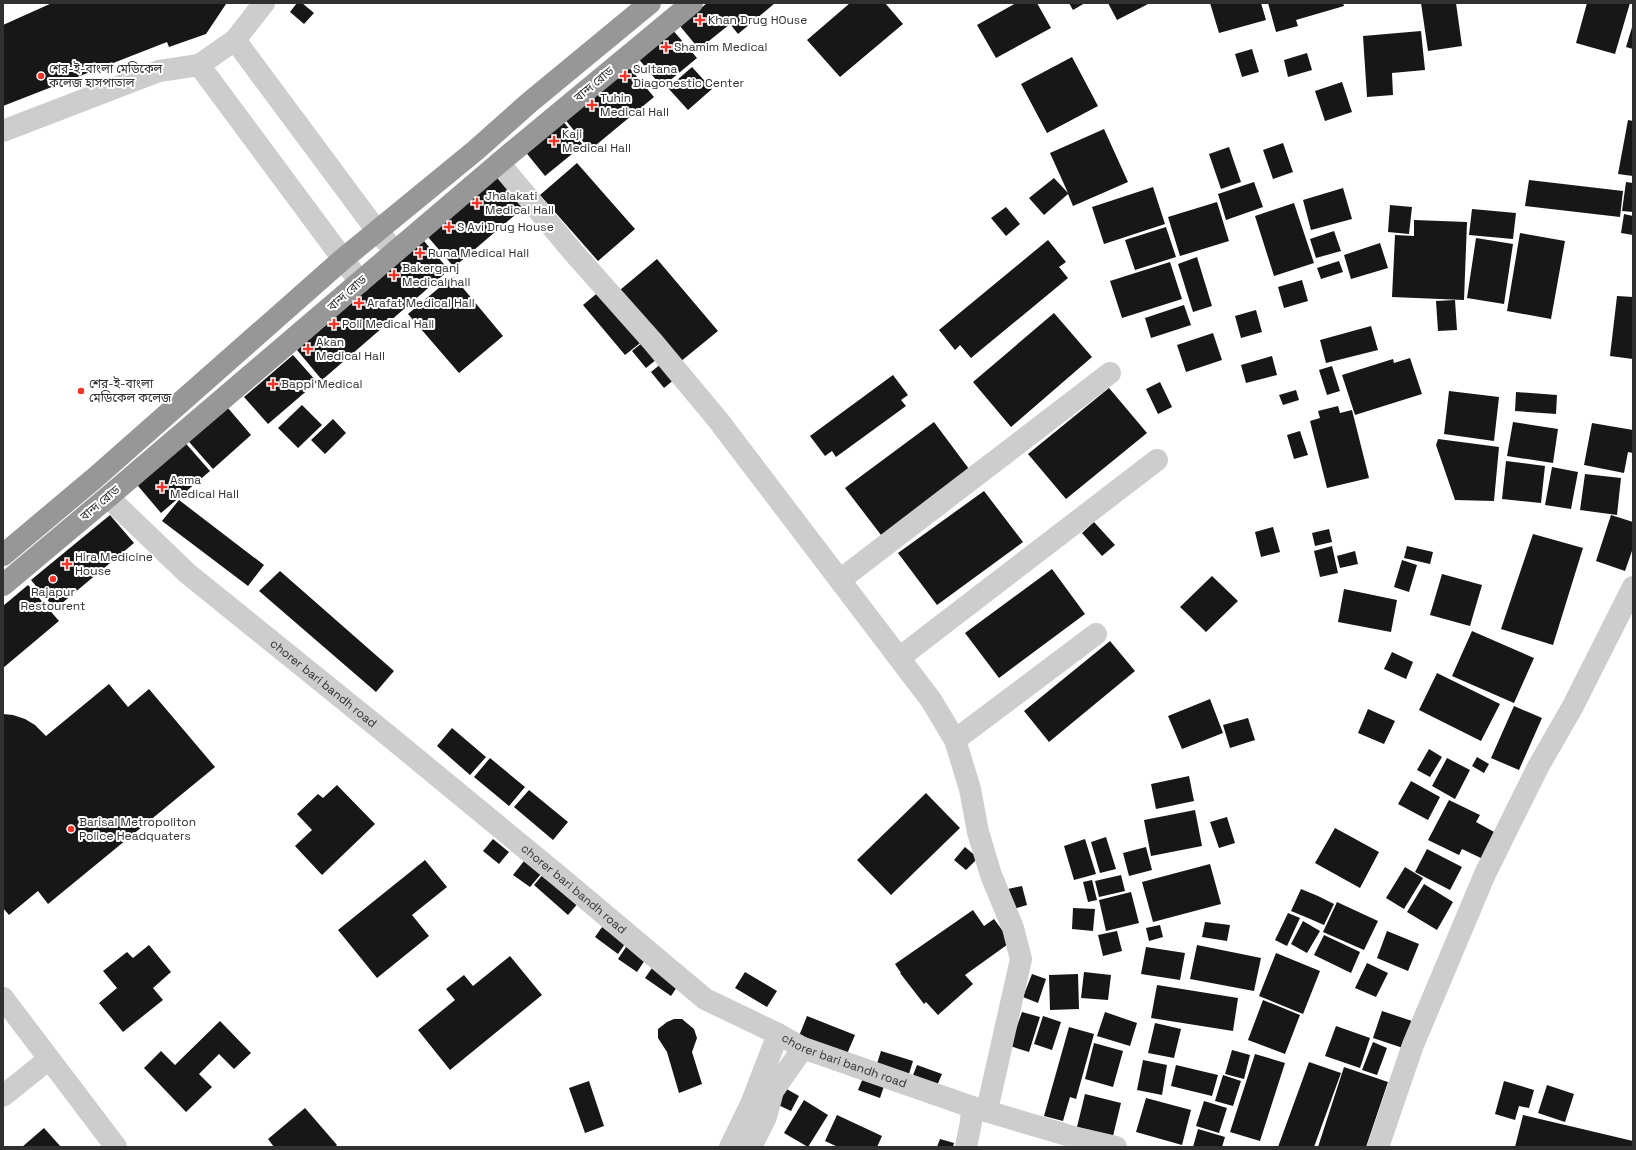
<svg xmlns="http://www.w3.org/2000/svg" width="1636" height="1150" viewBox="0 0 1636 1150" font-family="'Space Grotesk','Noto Sans Bengali',sans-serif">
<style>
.building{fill:#171717}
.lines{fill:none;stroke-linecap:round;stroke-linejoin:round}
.minor{stroke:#cdcdcd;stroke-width:22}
.highway{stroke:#979797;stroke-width:22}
.poi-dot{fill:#f13328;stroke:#fff;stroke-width:1.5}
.labels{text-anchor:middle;stroke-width:4;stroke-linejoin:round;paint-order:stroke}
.poi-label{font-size:12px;fill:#303030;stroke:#fff;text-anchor:start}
.street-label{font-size:12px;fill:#303030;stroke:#fff}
</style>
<rect width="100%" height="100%" fill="#fff"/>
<path class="building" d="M52,3H223L226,4L206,34L169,47L167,42L3,106V25Z
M297,3H302L314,13L304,24L290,12Z
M707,3H775L738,34L730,24L699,49L680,26Z
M850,3H885L903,24L840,77L807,40Z
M1016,3H1037L1051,28L996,58L977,25Z
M1069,3H1085L1073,10Z
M1108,3H1150L1117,20Z
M1210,3H1261L1266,20L1219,33Z
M1268,3H1343L1344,6L1296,20L1298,26L1276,32Z
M1421,3H1456L1462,46L1428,51Z
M1587,3H1630L1615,54L1576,43Z
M1633,24V49L1626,47Z
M671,28L697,58L662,87L637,57Z
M1421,31L1425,70L1392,73L1393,95L1367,97L1363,36Z
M1252,49L1259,72L1242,77L1235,54Z
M1307,53L1312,70L1288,77L1284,60Z
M1072,57L1098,106L1047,133L1021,84Z
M627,65L654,97L590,150L563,117Z
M692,67L712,89L688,110L668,88Z
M1342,82L1352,112L1325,121L1315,91Z
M561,119L583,145L545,176L524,150Z
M1628,120L1633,121V176L1618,174Z
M1104,129L1128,182L1073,206L1068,194L1044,215L1029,198L1054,178L1068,193L1050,153Z
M1283,143L1293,172L1273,179L1263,150Z
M1229,147L1241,182L1221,189L1209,154Z
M577,163L635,229L598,261L540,195Z
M502,173L528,204L454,267L428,237Z
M1529,180L1623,191L1620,217L1525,206Z
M1254,182L1263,207L1226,220L1218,194Z
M1626,182L1633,183V212L1622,211Z
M1153,187L1165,224L1104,244L1092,207Z
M1343,188L1352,219L1311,230L1303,200Z
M1217,202L1229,241L1180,256L1168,217Z
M1294,203L1314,263L1274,276L1255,216Z
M1390,205L1412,207L1409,234L1388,232Z
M1006,207L1020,224L1006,236L991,218Z
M1472,209L1516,213L1513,239L1469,235Z
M1624,214L1633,216V235L1621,233Z
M1414,220L1467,222L1464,300L1392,297L1395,235L1414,236Z
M1166,227L1176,257L1135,270L1125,240Z
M1334,231L1341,251L1316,258L1310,239Z
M1520,233L1565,241L1551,319L1507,311Z
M1476,238L1513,244L1504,304L1467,298Z
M1048,240L1066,262L1059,267L1068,278L971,358L960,345L955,350L939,330Z
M424,241L449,270L322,380L297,350Z
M1380,243L1388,268L1351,279L1344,255Z
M1197,257L1212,306L1193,312L1178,264Z
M657,259L718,331L680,362L620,290Z
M1339,261L1343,272L1321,279L1317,268Z
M1170,262L1182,299L1122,318L1110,281Z
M453,276L503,336L459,373L408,314Z
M1302,280L1308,301L1284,308L1278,287Z
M601,290L644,340L625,355L583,305Z
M1617,296L1633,297V359L1610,356Z
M1455,300L1457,330L1438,331L1436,301Z
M1184,305L1191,325L1151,338L1145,318Z
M1256,310L1262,332L1241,338L1235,316Z
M1054,313L1092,357L1011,427L973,382Z
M1371,326L1378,350L1326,363L1320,340Z
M1213,333L1222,360L1186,372L1177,345Z
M643,342L657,359L646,368L632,351Z
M293,355L317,382L268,424L244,397Z
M1272,356L1277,375L1246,383L1241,365Z
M1410,358L1422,394L1355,415L1342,375L1393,359L1394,363Z
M662,363L676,378L664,388L651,372Z
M1332,366L1340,391L1327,395L1319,370Z
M893,375L908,395L901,400L906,406L836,457L832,451L825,456L810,436Z
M1160,382L1172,407L1158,414L1146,389Z
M1109,388L1147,433L1066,499L1028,454Z
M1296,390L1299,400L1283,405L1279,395Z
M1449,391L1499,397L1494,441L1444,434Z
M1516,392L1557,395L1556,414L1515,411Z
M222,401L251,435L213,469L183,435Z
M302,405L322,425L298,448L278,428Z
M1338,406L1340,413L1352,410L1369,478L1327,488L1310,421L1320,418L1318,411Z
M333,419L346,433L325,454L311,440Z
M934,422L969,469L881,535L845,488Z
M1513,422L1558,429L1553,463L1507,456Z
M1592,423L1633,430V453L1628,452L1624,473L1584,465Z
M1300,431L1308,455L1294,459L1287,435Z
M181,438L210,471L161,513L133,480Z
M1438,439L1499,447L1494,501L1455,500L1436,445Z
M1506,461L1545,466L1541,503L1502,499Z
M1552,467L1578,472L1571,509L1545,505Z
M1585,474L1621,478L1617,515L1580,510Z
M984,491L1023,542L937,605L898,553Z
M179,500L264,565L248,586L162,521Z
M110,515L134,543L55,609L31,580Z
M1611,515L1633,522V548L1625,571L1596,561Z
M1094,522L1115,545L1102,556L1082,533Z
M1273,527L1280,552L1261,557L1255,532Z
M1329,529L1332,542L1315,546L1312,533Z
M1533,534L1583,548L1553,645L1501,629Z
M1332,546L1338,573L1320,577L1314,551Z
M1407,546L1433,552L1430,564L1404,558Z
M1355,551L1358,564L1340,568L1337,556Z
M1402,560L1417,565L1409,592L1394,587Z
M1052,569L1085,614L999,678L965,633Z
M280,571L394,671L376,692L259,591Z
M1442,574L1482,585L1470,626L1430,615Z
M1212,576L1238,601L1206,632L1180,607Z
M28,585L59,621L3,668V606Z
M1344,589L1397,600L1391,632L1338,622Z
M1472,631L1534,658L1514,703L1452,676Z
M1110,641L1135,671L1049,742L1024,711Z
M1392,652L1413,662L1406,679L1384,669Z
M1437,673L1500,704L1481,741L1419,710Z
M109,684L128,707L149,689L215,767L48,904L38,891L9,915L3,908V714L13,715L25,719L35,725L46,736Z
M1210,699L1223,733L1182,749L1168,716Z
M1514,706L1542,718L1519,770L1491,758Z
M1368,709L1395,721L1384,744L1358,733Z
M1248,718L1255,740L1230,748L1223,725Z
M452,728L486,757L470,775L437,746Z
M1429,749L1442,757L1430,777L1417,770Z
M1477,757L1489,764L1484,773L1472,766Z
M490,758L525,787L509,806L474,777Z
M1447,758L1470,770L1455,799L1432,786Z
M1189,776L1194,801L1156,809L1151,784Z
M1411,781L1440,797L1428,820L1398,804Z
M337,785L375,824L322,875L295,846L312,830L297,814L318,794L323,798Z
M529,790L568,822L553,840L514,807Z
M926,793L960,828L891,895L857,860Z
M1449,800L1480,815L1476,822L1496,833L1483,859L1462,849L1459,855L1428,840Z
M1195,810L1202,846L1151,856L1144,820Z
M1227,817L1235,843L1219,848L1210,822Z
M1335,828L1379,852L1360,888L1315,863Z
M1106,837L1116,869L1100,873L1091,842Z
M493,839L509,852L499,864L483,851Z
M1085,839L1096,874L1074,880L1064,846Z
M965,847L978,858L966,870L954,860Z
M1146,847L1152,870L1129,876L1123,853Z
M1427,849L1462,867L1450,890L1415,872Z
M425,860L447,887L412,915L429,936L377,978L338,930Z
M524,861L541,874L530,887L513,875Z
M1210,864L1221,904L1153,922L1142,882Z
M1405,867L1423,878L1404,909L1386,898Z
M544,873L579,902L568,915L534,885Z
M1121,875L1125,891L1099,897L1095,881Z
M1092,880L1097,900L1088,902L1083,882Z
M1424,884L1453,902L1437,930L1407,912Z
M1022,886L1027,905L1013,909L1008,889Z
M1301,889L1318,896L1308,918L1291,911Z
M1131,892L1139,923L1106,931L1099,900Z
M1318,896L1334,904L1324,925L1308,918Z
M1337,902L1378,921L1364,950L1323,932Z
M1073,908L1095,909L1093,931L1072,929Z
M973,910L984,926L994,919L1011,942L965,975L973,984L938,1015L926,1002L924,1004L900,973H901L895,964Z
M1288,913L1300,918L1287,946L1275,940Z
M1303,921L1320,931L1307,953L1291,944Z
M1205,922L1230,925L1227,941L1202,937Z
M1160,925L1163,937L1149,941L1146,928Z
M602,927L625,944L618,954L595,937Z
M1117,931L1122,951L1103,956L1098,935Z
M1387,931L1419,944L1408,971L1377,958Z
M1324,935L1360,952L1351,973L1314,955Z
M628,944L647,957L637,972L618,959Z
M149,945L171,972L153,988L163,1000L123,1032L99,1003L117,988L103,971L127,952L133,958Z
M1197,945L1261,958L1254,991L1190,979Z
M1146,947L1185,953L1180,980L1141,974Z
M1276,953L1320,971L1303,1014L1259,996Z
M510,956L542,995L450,1070L418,1030L455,1000L446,989L464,975L473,986Z
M657,961L683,978L671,996L645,978Z
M1367,963L1388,973L1376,997L1355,988Z
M745,972L777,991L767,1007L735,988Z
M1084,972L1111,975L1108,1000L1081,998Z
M1032,974L1046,979L1038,1003L1023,997Z
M1078,974L1079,1009L1050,1010L1049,975Z
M1157,985L1238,998L1233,1031L1151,1018Z
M1263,1000L1300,1015L1285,1054L1248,1040Z
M1382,1011L1412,1021L1403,1048L1373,1038Z
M1022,1012L1040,1017L1029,1052L1010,1046Z
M1105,1012L1137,1023L1130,1046L1097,1036Z
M807,1016L855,1035L847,1054L799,1036Z
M1043,1016L1061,1022L1052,1050L1034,1044Z
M674,1019H682L694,1029L697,1038L692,1052L702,1084L679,1093L667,1052L658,1038V1029L667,1022Z
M220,1021L251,1053L234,1069L219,1054L199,1074L212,1087L186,1112L144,1068L161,1051L175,1065Z
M1155,1023L1181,1029L1174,1058L1148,1053Z
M1336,1026L1370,1038L1360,1068L1325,1056Z
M1069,1027L1094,1034L1076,1099L1070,1097L1063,1121L1044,1116Z
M1373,1042L1387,1048L1377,1075L1362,1070Z
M1094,1043L1123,1051L1113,1087L1085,1079Z
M1232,1050L1250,1055L1244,1079L1225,1074Z
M881,1051L913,1061L908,1077L876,1067Z
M1255,1054L1285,1063L1260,1141L1230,1132Z
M1143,1060L1167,1065L1162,1095L1137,1090Z
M1309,1062L1341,1073L1314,1147H1278Z
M917,1065L942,1074L936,1088L911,1080Z
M1176,1065L1218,1075L1212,1096L1171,1086Z
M1344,1067L1388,1082L1366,1147H1318Z
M1223,1075L1241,1081L1233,1106L1215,1101Z
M863,1078L884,1086L880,1098L858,1090Z
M589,1081L604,1126L585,1133L569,1088Z
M1504,1081L1534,1090L1529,1108L1519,1106L1515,1120L1495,1114Z
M1547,1085L1574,1094L1565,1122L1538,1113Z
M783,1087L799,1096L791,1111L774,1103Z
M1085,1094L1121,1103L1113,1136L1077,1127Z
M1146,1098L1191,1110L1182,1145L1136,1132Z
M804,1100L828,1115L808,1147L784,1133Z
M1204,1101L1227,1108L1219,1133L1196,1126Z
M305,1108L337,1145L335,1147H274L268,1139Z
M837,1115L882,1136L877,1147H838L825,1141Z
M1523,1115L1633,1141V1147H1515Z
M44,1128L61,1147H22Z
M1198,1129L1225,1137L1222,1147H1193Z
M940,1139L954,1143L953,1147H937Z"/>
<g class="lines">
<g class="minor">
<path d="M264,3L235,40L377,231L395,251"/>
<path d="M199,65L235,40"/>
<path d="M3,131L159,71L199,65L360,282"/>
<path d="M499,163L573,252L653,342L718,420L931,700L955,740L970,789L978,832L991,875L1013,928L1021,959L987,1110"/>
<path id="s1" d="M108,497L187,573L390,737L560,877L705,999L778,1034L803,1048L972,1107L1077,1138L1116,1147"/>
<path d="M840,580L1110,373"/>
<path d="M899,658L1157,460"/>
<path d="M955,740L1096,634"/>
<path d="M3,998L116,1147"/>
<path d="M3,1096L49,1059"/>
<path d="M730,1147L751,1104L778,1034"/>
<path d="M751,1147L766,1117L773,1091L803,1048"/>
<path d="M966,1147L971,1122L972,1107"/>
<path d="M1378,1147L1413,1045L1485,874L1538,767L1573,706L1633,587"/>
</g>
<path class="highway" d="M3,555L96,477L343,259L476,150L530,102L650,3
M3,585L108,497L499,163L692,3"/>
</g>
<g class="poi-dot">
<path d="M698 14h4v4h4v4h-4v4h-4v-4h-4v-4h4z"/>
<path d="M664 41h4v4h4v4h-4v4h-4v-4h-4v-4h4z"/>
<circle cx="41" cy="76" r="4"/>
<path d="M623 70h4v4h4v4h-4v4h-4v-4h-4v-4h4z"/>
<path d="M590 99h4v4h4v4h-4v4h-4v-4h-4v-4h4z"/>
<path d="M552 135h4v4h4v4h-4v4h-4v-4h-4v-4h4z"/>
<path d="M475 197h4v4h4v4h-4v4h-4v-4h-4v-4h4z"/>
<path d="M447 221h4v4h4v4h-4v4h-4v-4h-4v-4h4z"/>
<path d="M418 247h4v4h4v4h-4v4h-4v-4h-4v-4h4z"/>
<path d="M392 269h4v4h4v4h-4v4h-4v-4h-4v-4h4z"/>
<path d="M357 297h4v4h4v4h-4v4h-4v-4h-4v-4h4z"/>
<path d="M332 318h4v4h4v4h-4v4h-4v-4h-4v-4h4z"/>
<path d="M306 343h4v4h4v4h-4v4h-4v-4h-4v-4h4z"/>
<path d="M271 378h4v4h4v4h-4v4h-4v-4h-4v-4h4z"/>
<circle cx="81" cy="391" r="4"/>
<path d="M160 481h4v4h4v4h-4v4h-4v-4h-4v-4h4z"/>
<path d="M65 558h4v4h4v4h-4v4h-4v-4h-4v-4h4z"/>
<circle cx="53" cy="579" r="4"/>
<circle cx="71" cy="829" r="4"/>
</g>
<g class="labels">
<g class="poi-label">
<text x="708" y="24">Khan Drug HOuse</text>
<text x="674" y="51">Shamim Medical</text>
<text x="49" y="73">শের-ই-বাংলা মেডিকেল<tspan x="49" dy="14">কলেজ হাসপাতাল</tspan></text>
<text x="633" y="73">Sultana<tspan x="633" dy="14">Diagonestic Center</tspan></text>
<text x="600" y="102">Tuhin<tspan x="600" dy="14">Medical Hall</tspan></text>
<text x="562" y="138">Kaji<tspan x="562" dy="14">Medical Hall</tspan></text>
<text x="485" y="200">Jhalakati<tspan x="485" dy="14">Medical Hall</tspan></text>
<text x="457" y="231">S Avi Drug House</text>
<text x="428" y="257">Runa Medical Hall</text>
<text x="402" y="272">Bakerganj<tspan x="402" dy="14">Medical hall</tspan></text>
<text x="367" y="307">Arafat Medical Hall</text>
<text x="342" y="328">Poli Medical Hall</text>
<text x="316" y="346">Akan<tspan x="316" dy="14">Medical Hall</tspan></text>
<text x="89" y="388">শের-ই-বাংলা<tspan x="89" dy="14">মেডিকেল কলেজ</tspan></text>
<text x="281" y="388">Bappi Medical</text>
<text x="170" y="484">Asma<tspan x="170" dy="14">Medical Hall</tspan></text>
<text x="75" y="561">Hira Medicine<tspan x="75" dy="14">House</tspan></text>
<text x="53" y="596" text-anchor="middle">Rajapur<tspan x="53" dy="14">Restourent</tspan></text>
<text x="79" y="826">Barisal Metropoliton<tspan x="79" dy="14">Police Headquaters</tspan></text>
</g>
<g class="street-label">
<text transform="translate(594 84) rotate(-40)" y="4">বান্দ রোড</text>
<text transform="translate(347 293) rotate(-41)" y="4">বান্দ রোড</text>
<text transform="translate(100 503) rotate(-40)" y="4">বান্দ রোড</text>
<text dy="4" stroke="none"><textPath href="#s1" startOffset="285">chorer bari bandh road</textPath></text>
<text dy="4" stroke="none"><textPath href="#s1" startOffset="609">chorer bari bandh road</textPath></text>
<text dy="4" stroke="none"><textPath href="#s1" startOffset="933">chorer bari bandh road</textPath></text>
</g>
</g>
<rect width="1636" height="1150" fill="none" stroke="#303030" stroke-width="8"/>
</svg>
